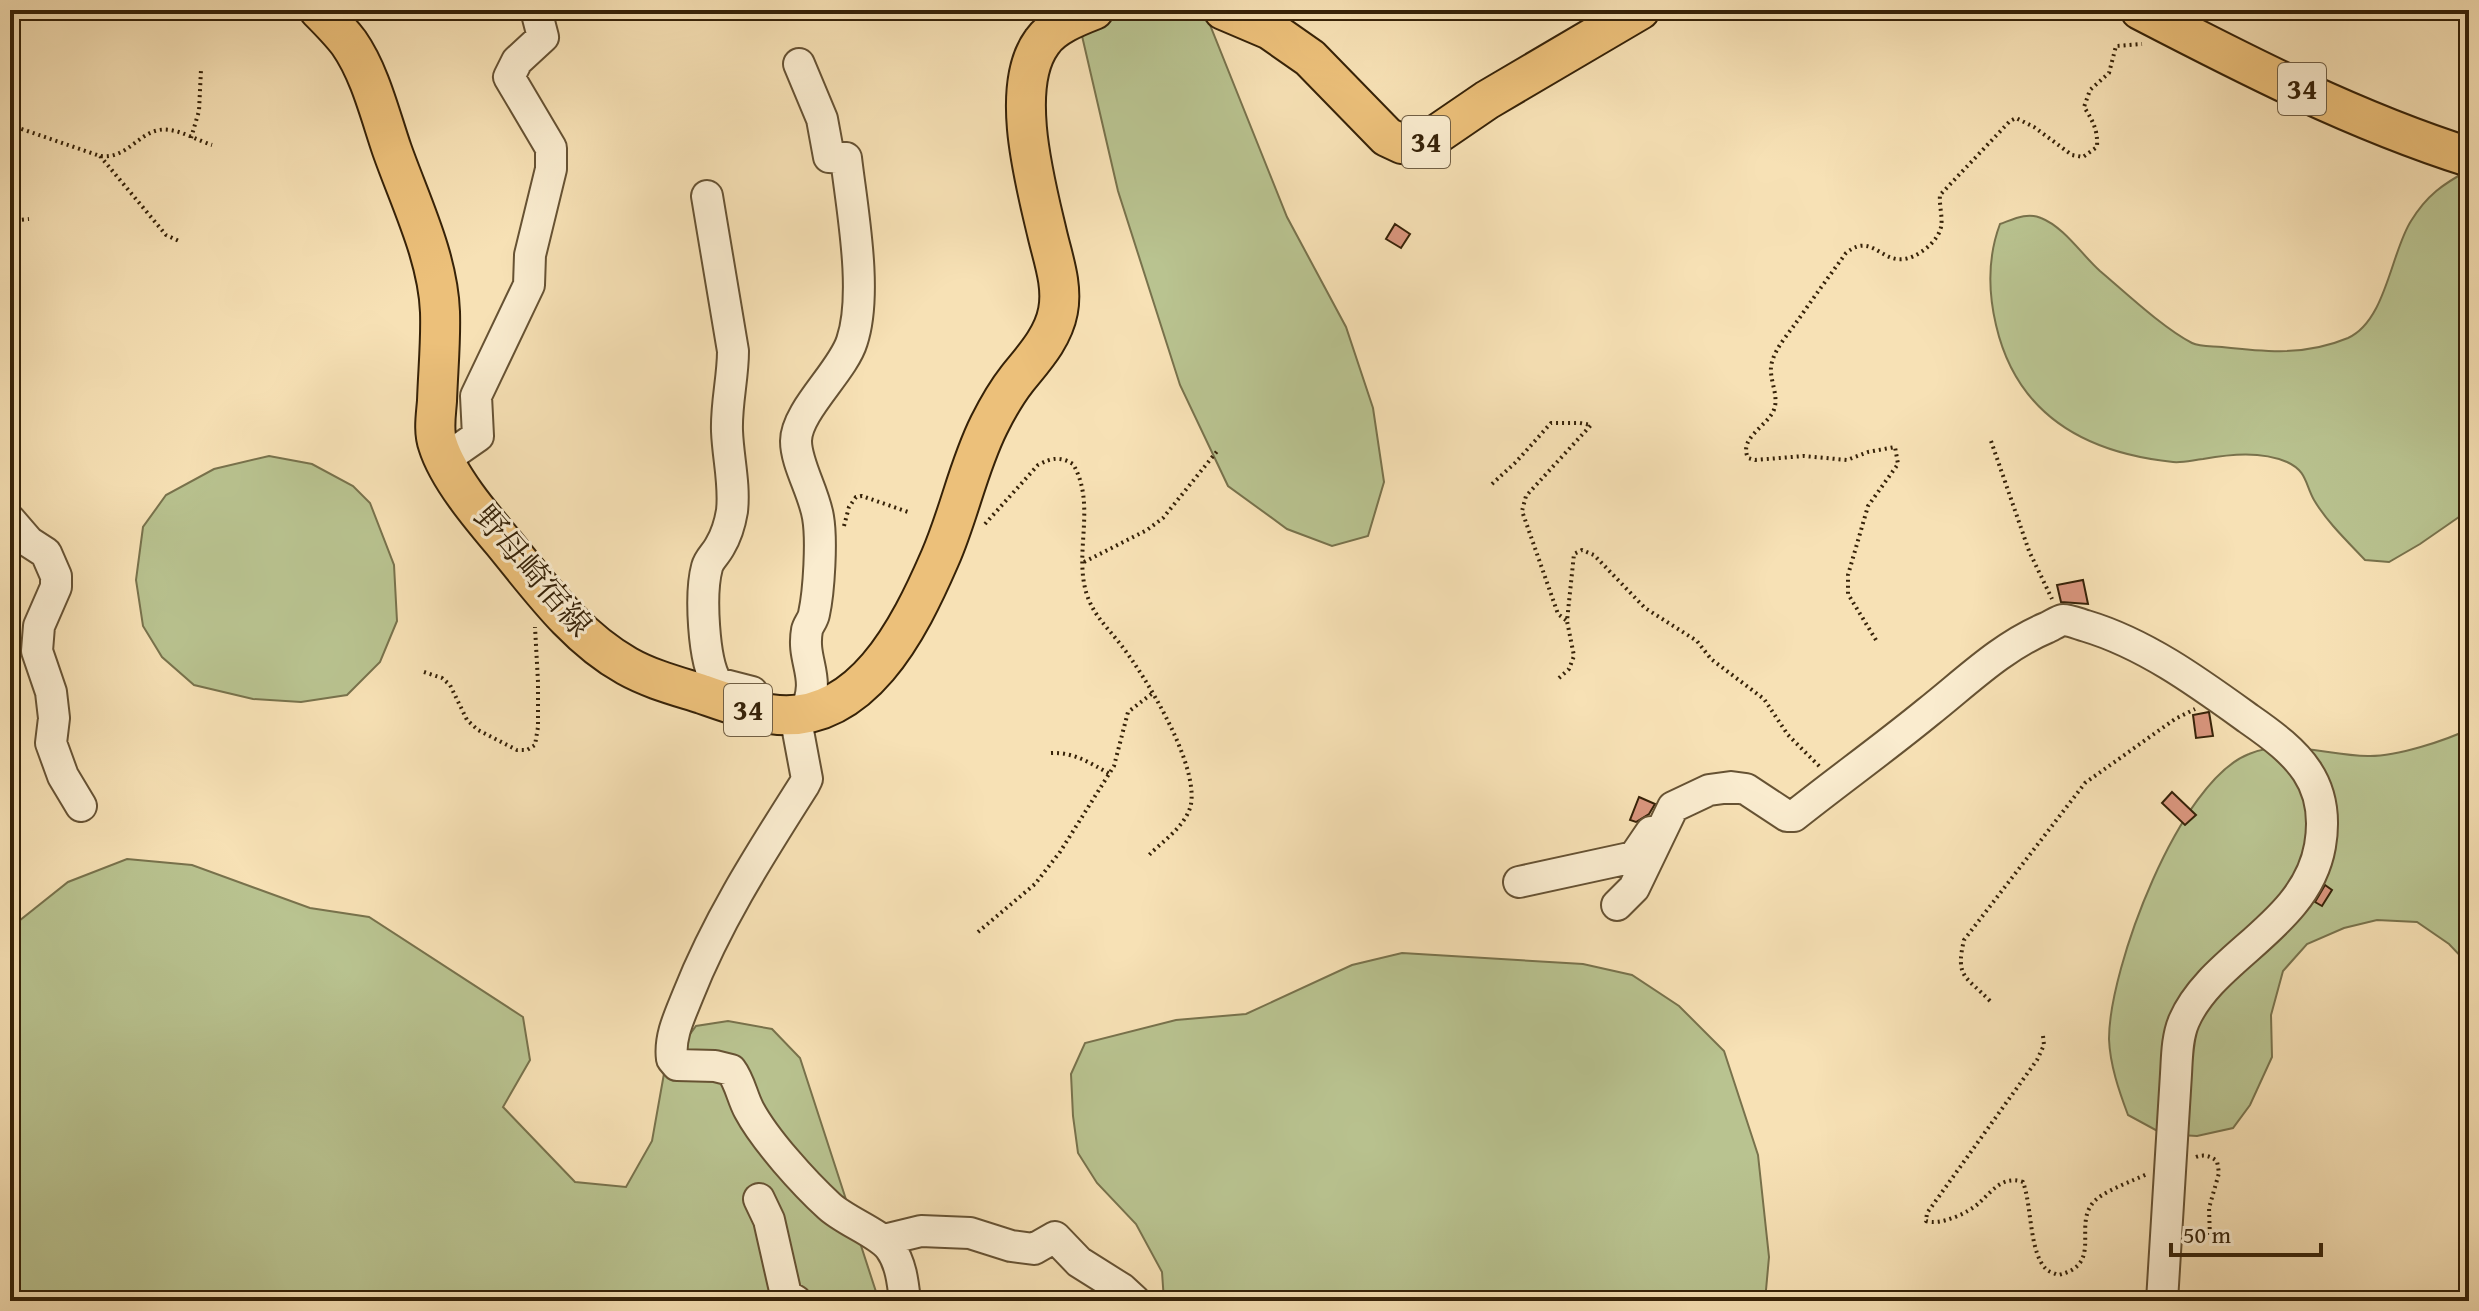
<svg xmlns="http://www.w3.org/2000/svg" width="2479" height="1311" viewBox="0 0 2479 1311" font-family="'Gentium Book Plus','Noto Serif JP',serif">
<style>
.green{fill:#b9c390;stroke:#78724c;stroke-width:2}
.building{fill:#da967e;stroke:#362208;stroke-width:2}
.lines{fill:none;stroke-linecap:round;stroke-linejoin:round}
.minor-casing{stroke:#665233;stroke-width:34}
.major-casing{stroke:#362208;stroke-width:42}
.path{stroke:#362208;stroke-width:4;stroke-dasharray:2 4;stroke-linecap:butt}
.minor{stroke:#faeccf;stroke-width:30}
.major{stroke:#ecc07a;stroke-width:38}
.labels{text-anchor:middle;stroke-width:6;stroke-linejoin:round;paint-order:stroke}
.shield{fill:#faeccf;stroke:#715f44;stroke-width:2}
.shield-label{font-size:30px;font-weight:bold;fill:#362208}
.street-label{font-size:32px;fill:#362208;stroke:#faeccf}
</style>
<rect width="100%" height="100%" fill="#f7e1b5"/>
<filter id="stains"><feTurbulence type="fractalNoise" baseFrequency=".0025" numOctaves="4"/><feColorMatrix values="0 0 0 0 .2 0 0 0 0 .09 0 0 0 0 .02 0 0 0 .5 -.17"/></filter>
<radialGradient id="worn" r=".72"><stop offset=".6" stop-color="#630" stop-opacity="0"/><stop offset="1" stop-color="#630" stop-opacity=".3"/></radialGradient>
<path class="green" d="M1076,10H1204L1287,217L1346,327L1373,408L1384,482L1368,536L1332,546L1287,529L1228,486L1180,385L1118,191Z
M2469,170V510L2420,544L2389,562L2365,560C2348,542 2327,522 2314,500C2305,484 2307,471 2287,462C2261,451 2231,454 2203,459C2193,460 2183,463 2173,462C2086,453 2017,416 1996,325C1988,291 1988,256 2000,224C2014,219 2027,212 2041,218C2064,227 2082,255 2100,271C2126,293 2163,328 2192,343C2200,347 2212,346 2222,347C2266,352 2305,356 2348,338C2386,321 2391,252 2411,221C2427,195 2443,184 2469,170Z
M269,456L312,464L353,486L370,503L394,565L397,621L380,662L347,695L301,702L253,699L194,685L162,657L143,626L136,580L143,527L166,495L214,469Z
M2469,729V965L2449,944L2417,922L2377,920L2344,928L2307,944L2283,971L2271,1015L2272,1057L2250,1105L2233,1128L2197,1136L2163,1134L2128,1115C2119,1091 2110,1065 2109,1039C2109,968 2179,781 2249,754C2287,738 2331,757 2370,756C2397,756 2445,741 2469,729Z
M127,859L192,865L310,908L369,917L523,1017L530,1060L503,1107L575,1182L626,1187L652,1141L665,1068L696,1026L728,1021L772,1029L800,1058L879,1301H10V1065L12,1049L10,1040V932L19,921L68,882Z
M1402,953L1583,964L1632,975L1679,1006L1724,1051L1758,1155L1769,1257L1765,1301H1164L1162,1272L1136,1224L1097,1183L1078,1153L1073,1116L1071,1074L1085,1043L1176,1020L1246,1014L1352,965Z"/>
<path class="building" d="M1395,224L1410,234L1401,248L1386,239Z
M2083,580L2088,604L2061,602L2057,585Z
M2209,712L2213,736L2196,738L2193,715Z
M2172,792L2196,815L2185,825L2162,803Z
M1639,797L1655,804L1649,814L1636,822L1630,820Z
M2325,885L2332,890L2322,906L2315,902Z"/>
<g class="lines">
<defs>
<path id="minor" d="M799,64L822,119L829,157L846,158C852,209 868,293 852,341C843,371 796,411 796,441C796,464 814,492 818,517C822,540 819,591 814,614C813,620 808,625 807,630C801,663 823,677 804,714
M707,196L733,351C733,378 726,404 727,431C728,458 735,484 732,511C730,523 726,536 720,546C716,554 709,559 707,567C700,593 703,661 717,683L752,692
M445,459L478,436L476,396L529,285L530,255L551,169V148L509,77L517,61L543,37L536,10
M10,520L29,542L46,553L56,576V587L39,626L37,651L51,692L54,718L51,743L63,776L81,806
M795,715L807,779L804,785C761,853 718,919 688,995C680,1015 669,1037 672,1059L677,1065L715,1066L731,1070C740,1082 742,1097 749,1110C765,1140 804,1183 829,1206C845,1221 879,1233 890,1248C901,1263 903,1283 905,1301
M1519,882L1634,857L1651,832
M1617,905L1634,888L1673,807L1709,790L1731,787L1746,789L1787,816H1794C1838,781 1884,748 1928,712C1966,682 2001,647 2046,628C2051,626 2058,621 2063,620C2070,620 2079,624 2086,626C2146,644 2199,683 2249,719C2298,753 2331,782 2320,846C2306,926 2212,956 2184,1021C2177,1037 2177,1057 2176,1074L2162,1301
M759,1199L769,1220L786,1295L796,1301
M884,1240L921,1231L970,1233L1011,1246L1034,1249L1055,1237L1079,1262L1122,1289L1135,1301"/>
<path id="major" d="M319,10C329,20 340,31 349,43C370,73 380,115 392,150C410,201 438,257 440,312C441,341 438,371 437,401C436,415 433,431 438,445C448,477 480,515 502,541C539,586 575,637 627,666C650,679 677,686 702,694C725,702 746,710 770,714C861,728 910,627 940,558C959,515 968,467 989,425C997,409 1006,393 1017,379C1033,359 1053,338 1058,311C1063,285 1053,259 1047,233C1035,182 1009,87 1042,42C1053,26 1076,17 1094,10
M1223,10L1270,30L1310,58L1387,137L1402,144L1414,145L1427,141L1487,100L1640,10
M2140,10C2246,65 2355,121 2469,157"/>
</defs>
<use href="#minor" class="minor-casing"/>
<use href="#major" class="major-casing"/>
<path class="path" d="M10,125L100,156C130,160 141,125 170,130C184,132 199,141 212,145
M191,138L199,111L201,70
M100,156L166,235L179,241
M10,221L29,219
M1991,441L2029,551L2052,599
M1492,484L1516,462L1551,423H1580L1591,425L1526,496L1522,511L1558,614L1567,621
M985,524L1038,465C1051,458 1060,456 1073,464C1097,505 1073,553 1087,595C1094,616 1108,628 1121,645C1146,677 1198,763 1191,804C1187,825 1163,841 1149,855
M844,526L849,507L856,497L862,496L911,513
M1084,562L1147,530L1163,518L1218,450
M1876,640L1848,594V575L1868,506L1898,464L1895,447L1868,452L1847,460L1804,456L1755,460L1748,458C1739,439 1764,428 1773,412C1781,396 1767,378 1772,362C1776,347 1789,333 1798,320C1814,297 1830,275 1846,253C1877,228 1883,277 1921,252C1929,247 1939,237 1941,227C1943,218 1939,205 1940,195L2010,121L2016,118L2034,127L2072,155L2083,157L2097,147C2098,130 2093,121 2084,107L2090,90L2109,73L2116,46L2142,44
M424,672L442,678L450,685L467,720L478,730L517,750H527L535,745L538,727V682L535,627
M1559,678L1569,669L1574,656L1567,621L1574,554L1582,550L1594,555L1645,608L1697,641L1711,659L1764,699L1788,735L1820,767
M1051,753C1074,752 1090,763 1110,774
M978,932L1035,884L1060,852L1114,766L1128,712L1154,692
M1990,1001C1966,976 1955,978 1964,940L2085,783L2175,719L2195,709
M2043,1036L2044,1045L2037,1060L1927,1213L1926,1221C1940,1226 1968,1213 1979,1203C1992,1191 2003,1175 2023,1182C2032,1206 2029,1252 2046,1269C2049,1272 2054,1273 2058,1275C2103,1265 2074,1228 2092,1204C2100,1192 2133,1181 2147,1174
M2196,1157C2204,1154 2210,1156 2217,1161L2219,1173L2209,1208L2210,1238"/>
<use href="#minor" class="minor"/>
<use href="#major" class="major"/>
</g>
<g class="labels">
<g class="shield">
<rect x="2278" y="63" width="48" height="52" rx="6"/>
<rect x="1402" y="116" width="48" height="52" rx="6"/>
<rect x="724" y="684" width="48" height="52" rx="6"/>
</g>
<g class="shield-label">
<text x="2302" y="99">34</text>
<text x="1426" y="152">34</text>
<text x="748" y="720">34</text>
</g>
<g class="street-label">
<text transform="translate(533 571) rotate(49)" y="11">野母崎宿線</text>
</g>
</g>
<rect width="2479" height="1311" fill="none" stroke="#f7e1b5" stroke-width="40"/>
<rect x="12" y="12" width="2455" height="1287" fill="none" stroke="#362208" stroke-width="4"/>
<rect x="20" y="20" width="2439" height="1271" fill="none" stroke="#362208" stroke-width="2"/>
<path d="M2171 1243v12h150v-12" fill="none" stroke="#362208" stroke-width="4"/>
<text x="2183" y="1243" font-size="24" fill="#362208" stroke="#faeccf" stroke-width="6" paint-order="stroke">50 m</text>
<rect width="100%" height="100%" filter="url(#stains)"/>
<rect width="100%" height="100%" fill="url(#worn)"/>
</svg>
